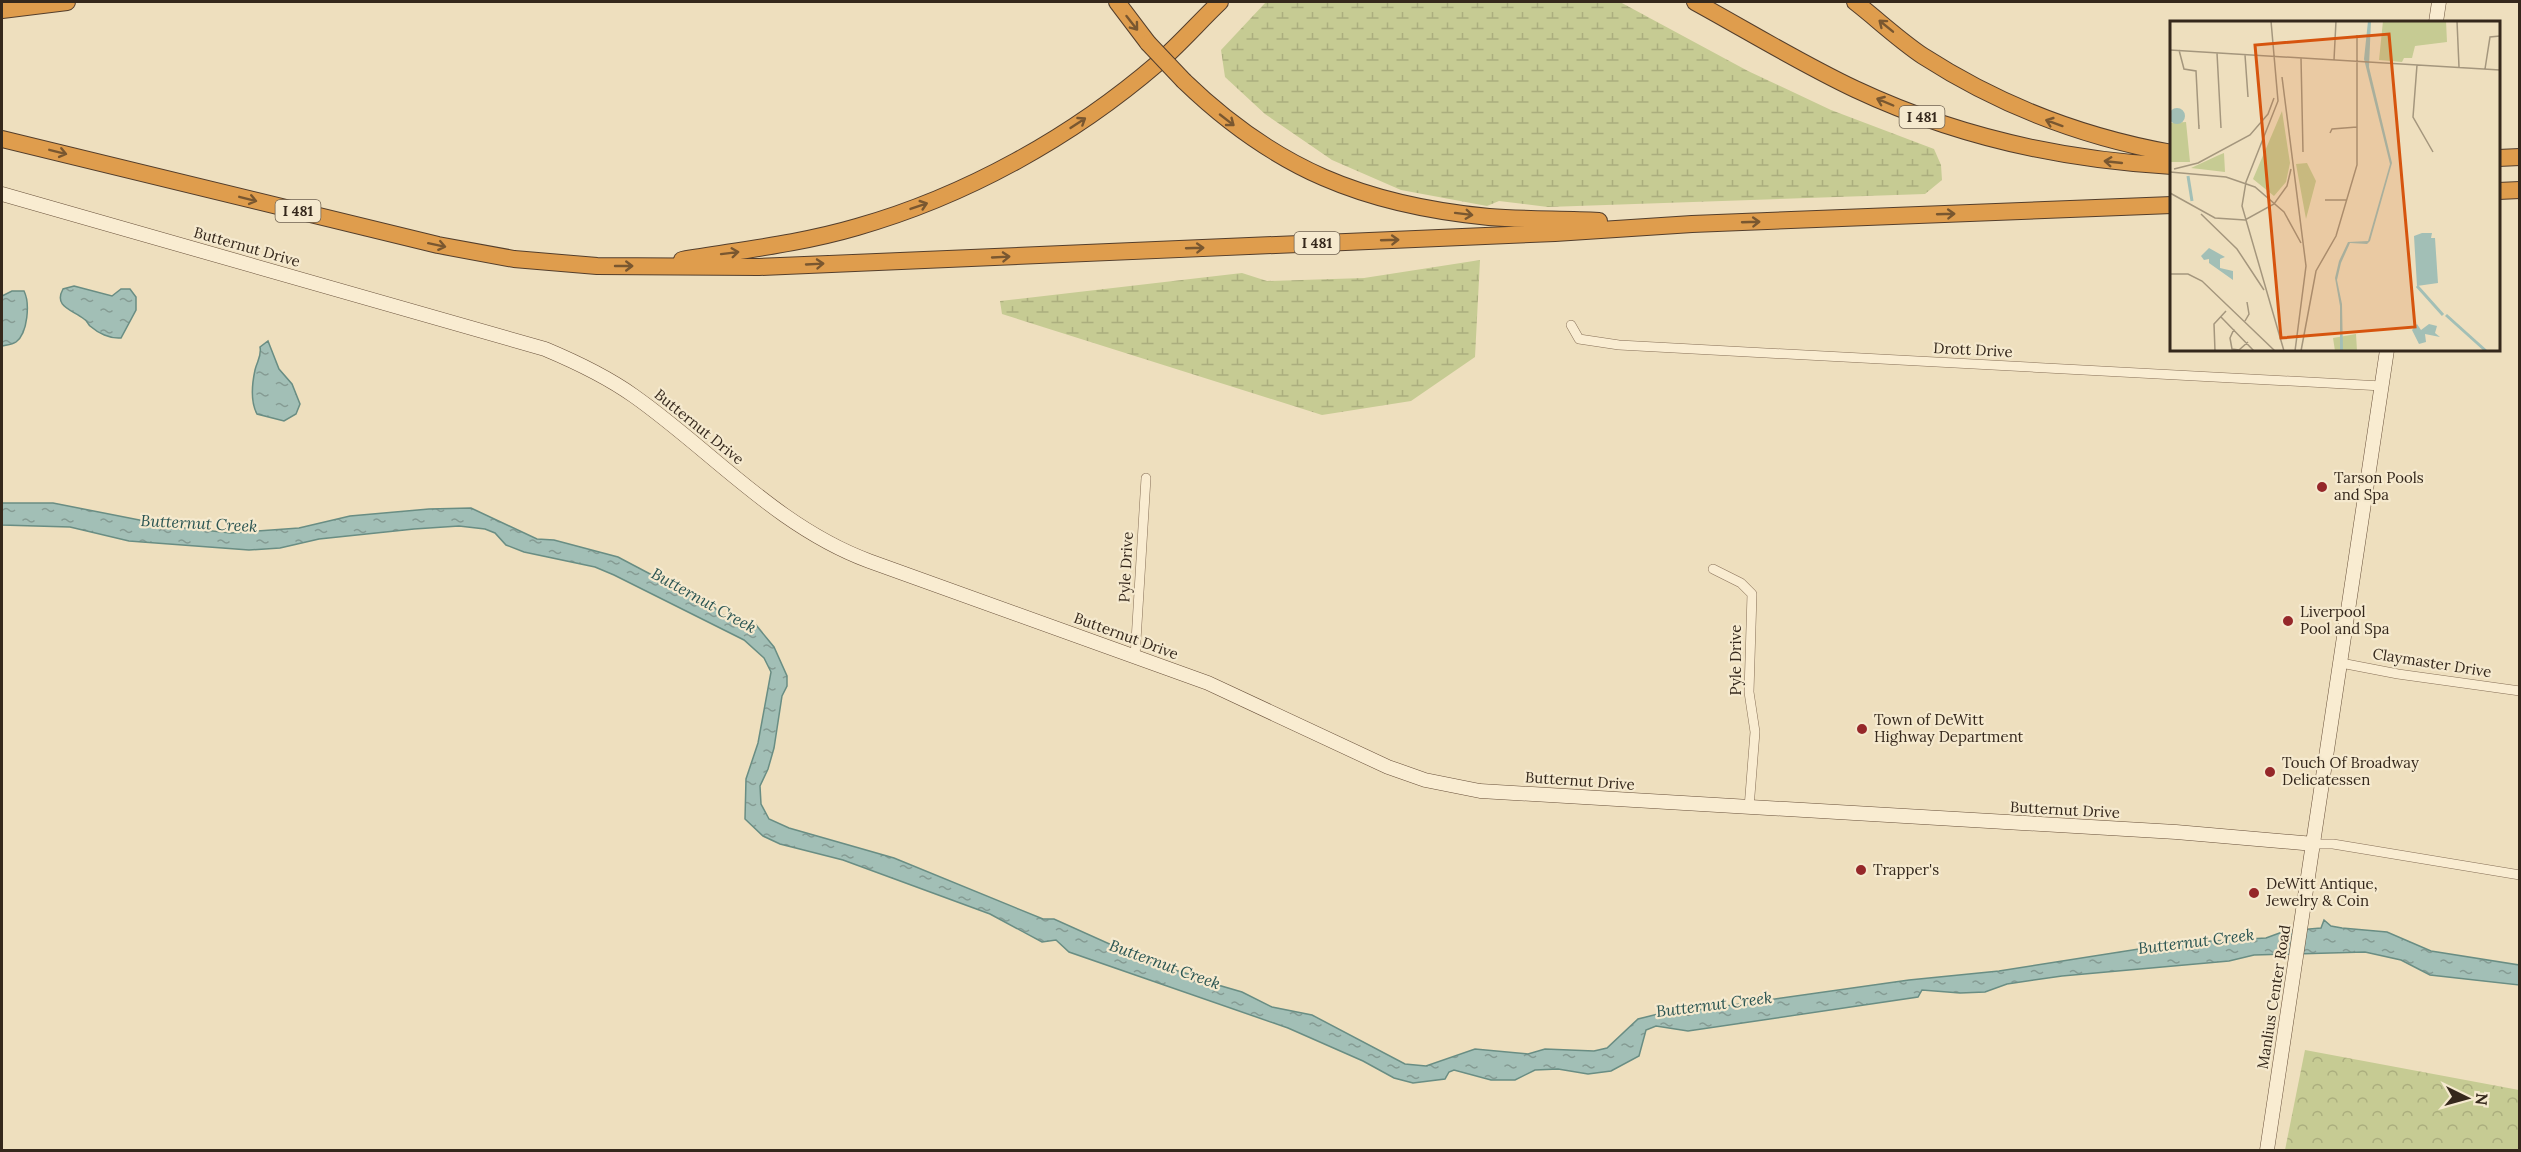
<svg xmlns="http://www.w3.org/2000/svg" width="2521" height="1152" viewBox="0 0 2521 1152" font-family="Lora,serif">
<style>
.forest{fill:url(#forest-crowns)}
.wetland{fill:url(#wetland-marsh)}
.water{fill:url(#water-ripples);stroke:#698d83;stroke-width:1.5}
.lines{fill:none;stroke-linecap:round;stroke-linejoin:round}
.street-casing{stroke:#866f57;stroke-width:10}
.secondary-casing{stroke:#68503a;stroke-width:15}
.highway-casing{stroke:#533e2c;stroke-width:18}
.street{stroke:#f9ecd1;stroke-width:9}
.secondary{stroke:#f9ecd1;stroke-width:14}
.highway{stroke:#df9d4d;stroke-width:16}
.highway-bridge-casing{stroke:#533e2c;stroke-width:18;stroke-linecap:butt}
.highway-bridge{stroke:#df9d4d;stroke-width:16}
.oneway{stroke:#795730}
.poi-dot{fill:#952729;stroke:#f5e9ce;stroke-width:2}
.labels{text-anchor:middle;stroke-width:4.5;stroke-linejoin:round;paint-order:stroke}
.shield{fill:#f5e9ce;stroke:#6f6251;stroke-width:1.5}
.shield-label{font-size:14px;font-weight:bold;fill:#35281c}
.street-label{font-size:15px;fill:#35281c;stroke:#f5e9ce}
.poi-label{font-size:15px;fill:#35281c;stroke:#f5e9ce;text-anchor:start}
.water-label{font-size:16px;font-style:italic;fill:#2b5552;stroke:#f5e9ce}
.inset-river{fill:none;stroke:#a2bfb6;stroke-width:3}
.inset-road{fill:none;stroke:#a4967d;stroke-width:1.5}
.view{fill:#d6540e;fill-opacity:0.15;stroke:#d6540e;stroke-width:3}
.inset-edge{fill:none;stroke:#35281c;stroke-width:3}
</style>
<defs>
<pattern id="forest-crowns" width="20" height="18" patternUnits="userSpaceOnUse" patternTransform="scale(1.5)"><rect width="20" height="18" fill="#c6cb93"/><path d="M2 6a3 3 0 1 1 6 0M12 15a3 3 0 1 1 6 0" fill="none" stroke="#abae7e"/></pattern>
<pattern id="wetland-marsh" width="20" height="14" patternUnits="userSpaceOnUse" patternTransform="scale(1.5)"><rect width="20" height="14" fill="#c6cb93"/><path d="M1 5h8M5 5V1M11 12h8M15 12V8" fill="none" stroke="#abae7e"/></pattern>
<pattern id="water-ripples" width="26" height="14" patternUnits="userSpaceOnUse" patternTransform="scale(1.5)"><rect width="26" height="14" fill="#a2bfb6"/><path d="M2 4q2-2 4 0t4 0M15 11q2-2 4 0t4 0" fill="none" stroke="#859b93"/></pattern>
</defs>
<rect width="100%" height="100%" fill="#eedfbe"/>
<path class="forest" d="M2305,1050L2519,1090V1150H2285Z"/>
<path class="wetland" d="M1266,2H1620L1748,71L1831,110L1934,149L1941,165L1942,180L1925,194L1548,207L1499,201L1487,206L1401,190L1332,160L1265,114L1225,77L1221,50Z
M1480,260L1475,357L1411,401L1322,415L1002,314L1000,301L1242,273L1267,281L1364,278Z"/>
<path class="water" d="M74,286L112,296L121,289H130L136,297V310L121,338C110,339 98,333 90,326C88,324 87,321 84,319C73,310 53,307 63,289Z
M12,291H24C30,303 28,333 16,342C12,345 6,345 2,346V296Z
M268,341L279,369L292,384L300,404L296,414L284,421L257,414C250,401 252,384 255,370C257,361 262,356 260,347Z
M2,503H53L175,527L231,533L299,528L350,516L429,509L471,508L537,539L554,540L618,557L688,594L709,601L720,614L756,625L774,647L787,676V686L782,696L774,748L768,769L760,786L761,804L769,819L789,828L894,858L1043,919H1054L1154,964L1206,979L1218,985L1242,992L1272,1007L1312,1015L1405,1064L1426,1066L1475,1049L1528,1054L1545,1049L1594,1051L1607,1048L1638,1019L1674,1010L1690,1011L1909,980L1999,971L2177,943L2266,938L2285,931L2321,928L2324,920L2331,926L2342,928L2387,932L2431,951L2519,965V985L2430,975L2401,960L2365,952L2254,955L2229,961L2062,976L2007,984L1985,992L1960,993L1922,990L1918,997L1688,1031L1656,1026L1646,1030L1639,1056L1611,1071L1588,1074L1558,1069L1535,1070L1515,1080H1491L1454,1070L1449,1072L1445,1079L1413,1083L1394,1078L1363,1061L1288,1028L1069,952L1056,940L1042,942L990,914L843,860L780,844L763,836L745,819L746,779L758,743L771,672L764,658L744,640L614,575L595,567L524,552L506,545L495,533L485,529L459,526L414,529L319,539L280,548L249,550L129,541L70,527L2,525Z"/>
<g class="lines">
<defs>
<path id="street" d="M1571,325L1579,339L1619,345L2382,386
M1713,569L1741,583L1752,594L1749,692L1755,732L1749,808
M1135,657L1146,478
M2341,663L2398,674L2520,691
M2314,844H2333L2520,875"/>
<path id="secondary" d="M2436,22L2439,2
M2,194L545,349C576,362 606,376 634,396C712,451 777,527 869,561L1208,683L1388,767L1425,780L1480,791L2176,832L2314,844
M2267,1150L2387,350"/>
<path id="highway" d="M1117,2L1148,43
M1695,2C1748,31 1800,63 1855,89C1955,136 2061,160 2172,166
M1855,2C1877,19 1899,40 1923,56C1999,105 2082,137 2172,153
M2,10L67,2
M1184,81C1275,169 1364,205 1489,217C1526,220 1563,219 1599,221
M2,139L438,245L514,259L597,266L759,267L1555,233L1692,224L2172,205
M2498,158L2520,157
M2498,191L2520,190
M682,260C741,250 799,244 857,227C966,196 1072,137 1158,63C1180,44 1199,22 1220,2"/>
</defs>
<use href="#street" class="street-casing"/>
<use href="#secondary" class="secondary-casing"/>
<use href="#highway" class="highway-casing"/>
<use href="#street" class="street"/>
<use href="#secondary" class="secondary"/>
<use href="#highway" class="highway"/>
<defs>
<path id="highway-bridge" d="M1148,43L1184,81"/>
</defs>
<use href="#highway-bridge" class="highway-bridge-casing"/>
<use href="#highway-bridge" class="highway-bridge"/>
</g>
<defs><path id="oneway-shaft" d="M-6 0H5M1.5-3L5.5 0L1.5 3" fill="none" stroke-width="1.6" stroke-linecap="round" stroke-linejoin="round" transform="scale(1.5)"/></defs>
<g class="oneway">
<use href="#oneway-shaft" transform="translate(1132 23) rotate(52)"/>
<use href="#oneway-shaft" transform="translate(1886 26) rotate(-141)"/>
<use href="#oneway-shaft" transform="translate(1885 102) rotate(-157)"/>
<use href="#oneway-shaft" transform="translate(1227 120) rotate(38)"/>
<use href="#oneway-shaft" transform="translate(1078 123) rotate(-33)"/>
<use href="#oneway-shaft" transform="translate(2054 123) rotate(-160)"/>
<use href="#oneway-shaft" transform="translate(58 152) rotate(14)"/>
<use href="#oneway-shaft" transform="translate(2113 162) rotate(-174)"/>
<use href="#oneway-shaft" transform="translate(248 199) rotate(14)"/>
<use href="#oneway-shaft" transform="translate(919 206) rotate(-19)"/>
<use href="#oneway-shaft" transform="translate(1464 214) rotate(7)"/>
<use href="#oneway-shaft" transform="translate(1946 214) rotate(-2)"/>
<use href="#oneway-shaft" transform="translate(1751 222) rotate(-2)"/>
<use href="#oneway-shaft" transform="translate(1390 240) rotate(-2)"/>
<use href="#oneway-shaft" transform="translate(437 245) rotate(12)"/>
<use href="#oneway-shaft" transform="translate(1195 248) rotate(-2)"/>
<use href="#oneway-shaft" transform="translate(730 253) rotate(-7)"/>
<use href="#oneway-shaft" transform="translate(1001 257) rotate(-3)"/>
<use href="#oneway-shaft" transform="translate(815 264) rotate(-3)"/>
<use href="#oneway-shaft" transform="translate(624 266)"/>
</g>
<g class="poi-dot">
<circle cx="2322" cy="487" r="6"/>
<circle cx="2288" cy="621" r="6"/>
<circle cx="1862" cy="729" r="6"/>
<circle cx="2270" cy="772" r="6"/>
<circle cx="1861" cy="870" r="6"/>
<circle cx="2254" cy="893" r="6"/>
</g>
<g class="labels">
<g class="shield">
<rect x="1899.5" y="106" width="45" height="22" rx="4.5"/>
<rect x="275.5" y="200" width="45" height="22" rx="4.5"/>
<rect x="1294.5" y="232" width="45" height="22" rx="4.5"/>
</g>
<g class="shield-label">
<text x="1922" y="122">I 481</text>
<text x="298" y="216">I 481</text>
<text x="1317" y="248">I 481</text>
</g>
<g class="street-label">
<text transform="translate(247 247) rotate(16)" y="5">Butternut Drive</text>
<text transform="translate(1973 350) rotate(3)" y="5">Drott Drive</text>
<text transform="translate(699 427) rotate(39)" y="5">Butternut Drive</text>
<text transform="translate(1126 567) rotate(-87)" y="5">Pyle Drive</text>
<text transform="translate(1126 636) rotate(20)" y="5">Butternut Drive</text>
<text transform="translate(1736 660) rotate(-90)" y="5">Pyle Drive</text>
<text transform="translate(2432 663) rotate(9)" y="5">Claymaster Drive</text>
<text transform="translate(1580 781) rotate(4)" y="5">Butternut Drive</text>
<text transform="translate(2065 810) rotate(3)" y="5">Butternut Drive</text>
<text transform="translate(2274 997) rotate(-81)" y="5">Manlius Center Road</text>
</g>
<g class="poi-label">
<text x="2334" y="483">Tarson Pools<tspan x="2334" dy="17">and Spa</tspan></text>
<text x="2300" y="617">Liverpool<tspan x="2300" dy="17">Pool and Spa</tspan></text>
<text x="1874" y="725">Town of DeWitt<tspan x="1874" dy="17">Highway Department</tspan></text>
<text x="2282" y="768">Touch Of Broadway<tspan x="2282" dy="17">Delicatessen</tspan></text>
<text x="1873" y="875">Trapper's</text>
<text x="2266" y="889">DeWitt Antique,<tspan x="2266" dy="17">Jewelry &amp; Coin</tspan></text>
</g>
<g class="water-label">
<text transform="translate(199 523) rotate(3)" y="6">Butternut Creek</text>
<text transform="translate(704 600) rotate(29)" y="6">Butternut Creek</text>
<text transform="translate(2196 941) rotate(-7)" y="6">Butternut Creek</text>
<text transform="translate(1165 964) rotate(20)" y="6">Butternut Creek</text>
<text transform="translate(1714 1004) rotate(-7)" y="6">Butternut Creek</text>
</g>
</g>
<g transform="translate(2170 21)">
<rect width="330" height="330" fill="#eedfbe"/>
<path d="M213,0H276L277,21L245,25L242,37H234L232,41L209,39ZM16,101L20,141H0V102ZM186,313L187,330H165L163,317Z" fill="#c6cb93"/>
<path d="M112,90L120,142L116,161L104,175L83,158ZM54,132L55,151L21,147L49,134ZM137,142L146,160L136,198L126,143Z" fill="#c6cb93"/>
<path d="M198,0H201L199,46L222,142L200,220L197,223L180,222L171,242L167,259L172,283L173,330H170V285L165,257L169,240L178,221L198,220L220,143L194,38ZM-1 95a8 8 0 1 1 16 0a8 8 0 1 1-16 0ZM252,212H262L261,217H265L268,262L247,265L244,215ZM39,227L55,236L50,238V247L63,250V259L39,242V238L34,239L31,235ZM247,303L251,309L259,303L267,305L265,312L270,316L255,313L256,321L249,323L242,309Z" fill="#a2bfb6"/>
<path class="inset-river" d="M18,155L22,180M247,265L273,294M276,294L316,330"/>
<path class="inset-road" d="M101,0L108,80L76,161L72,185L114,330M287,0L289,46M0,29L330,49M9,29L14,48L26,50L29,108V104M47,32L51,107M75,34L78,76M131,37L133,131M164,39L166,0M247,44L243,96L263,131M315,48L320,16L330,15M112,56L136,245L125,330M160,112L162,108L187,106M4,148L28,142L80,114L98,93L104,77M0,151L56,156L85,166L114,191L131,222M0,172L45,197L75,199L104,183L117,165L121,148M155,179H176M31,193L67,228L94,269M0,253H18L32,260L105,330M0,275V301M51,296L84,330M75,300L79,293L77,281M64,308L60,317L62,328L69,329L78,321M45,330L44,303L56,290M131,330L146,250L166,215L187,144V14"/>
<path class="view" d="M219,13L245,306L111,317L85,24Z"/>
<rect width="330" height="330" class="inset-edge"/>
</g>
<rect width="2521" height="1152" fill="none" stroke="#35281c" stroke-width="6"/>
<g transform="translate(2467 1098) rotate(95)" stroke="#f5e9ce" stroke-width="4.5" paint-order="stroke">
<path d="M0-4.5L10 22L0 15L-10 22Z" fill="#35281c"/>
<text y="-9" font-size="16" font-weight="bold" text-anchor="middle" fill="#35281c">N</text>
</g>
</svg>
